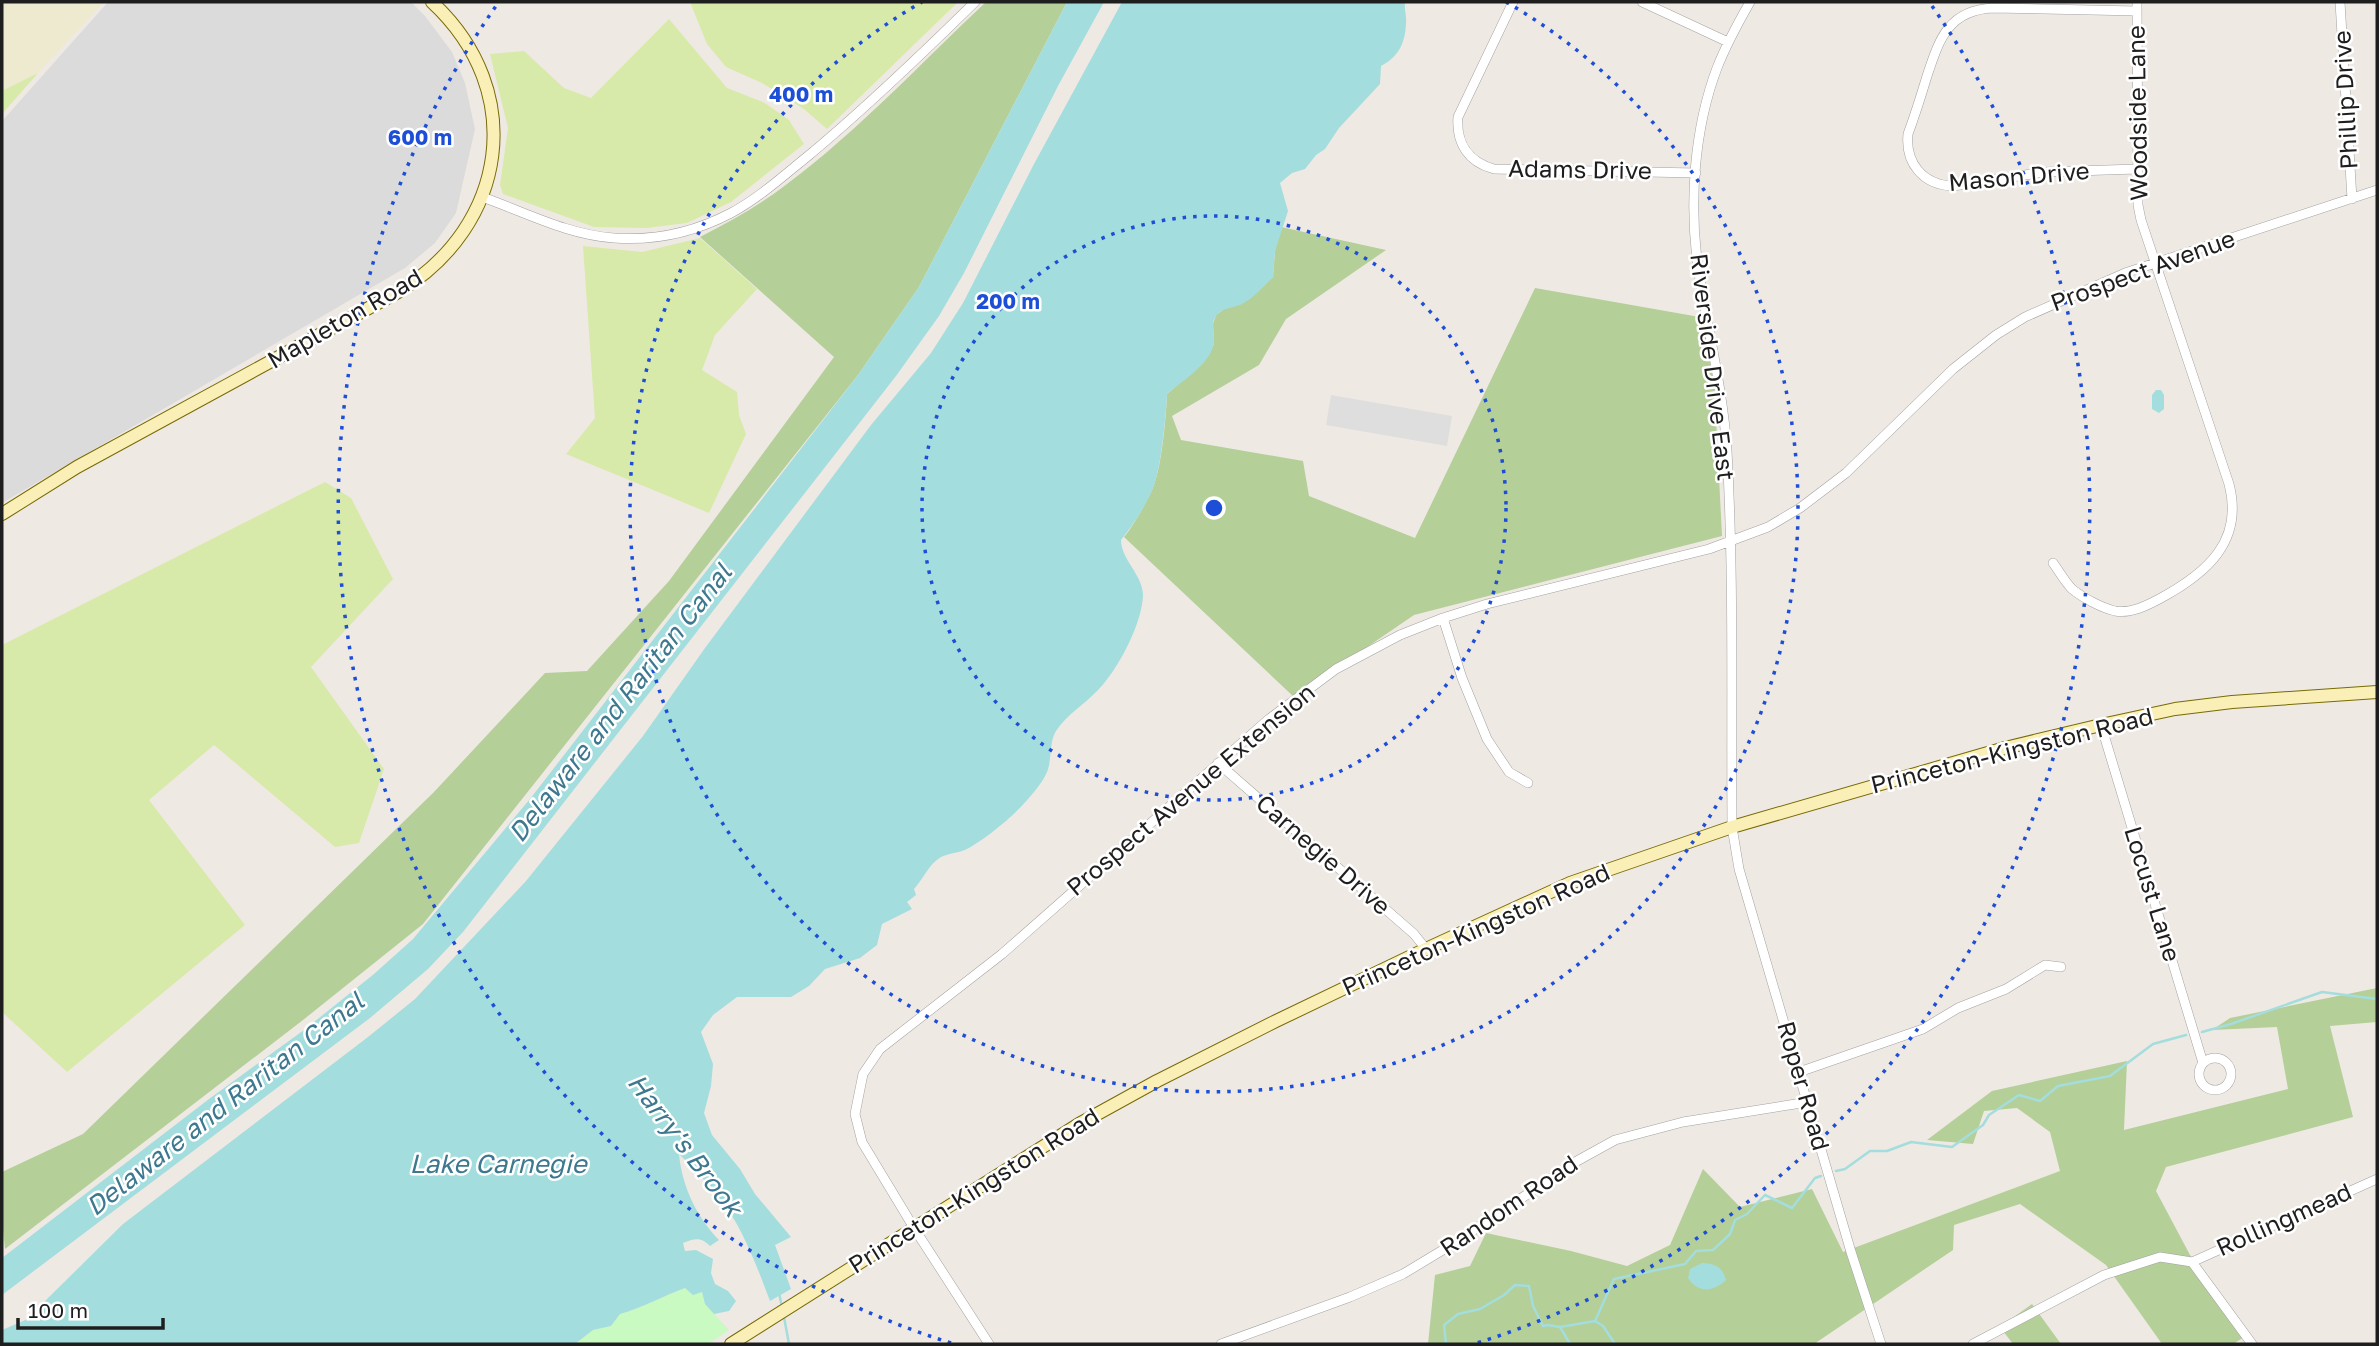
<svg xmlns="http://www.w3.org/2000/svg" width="2379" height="1346" viewBox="0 0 2379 1346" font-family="'Golos Text',sans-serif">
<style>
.residential{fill:#dcdbdb}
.farmland{fill:#eeeacf}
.grass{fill:#d7eaa9}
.forest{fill:#b4cf98}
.park{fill:#c8fac1}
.parking{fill:#dedede}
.water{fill:#a4dddd}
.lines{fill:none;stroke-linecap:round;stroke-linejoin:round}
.stream{stroke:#a4dddd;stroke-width:2.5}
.street-casing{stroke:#a2a2a2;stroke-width:10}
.secondary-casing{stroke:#776b04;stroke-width:14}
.street{stroke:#fff;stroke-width:9}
.secondary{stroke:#faefb7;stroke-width:12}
.ring{fill:none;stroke:#1d4ed8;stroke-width:3.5;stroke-dasharray:3.5 7}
.labels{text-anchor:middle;stroke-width:5;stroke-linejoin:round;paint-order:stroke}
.street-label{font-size:24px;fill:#1e1e1e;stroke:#fff}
.water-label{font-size:26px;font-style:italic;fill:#3e788f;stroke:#fff}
.centre{fill:#1d4ed8;stroke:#fff;stroke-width:3.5}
.ring-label{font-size:21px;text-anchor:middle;font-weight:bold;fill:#1d4ed8;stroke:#fff;stroke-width:5;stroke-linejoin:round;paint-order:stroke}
</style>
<rect width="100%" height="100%" fill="#efe9e4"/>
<path class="residential" d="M108,2H411L425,16L452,52L465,83L475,129L456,213L435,243L405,268L2,503V121Z"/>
<path class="farmland" d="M2,2H104L38,73L2,91Z"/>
<path class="grass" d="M690,2H958L827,129L804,109L762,83L726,67L707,44Z
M669,19L727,88L765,103L789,120L804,144L731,202L687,223L646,228L594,227L503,194L500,185L508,128L490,54L524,51L564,88L591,98Z
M38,73L2,114V91Z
M700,238L757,289L715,335L702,370L737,392L739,415L746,434L709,513L566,454L595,418L583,246L642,252Z
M325,482L351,498L393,579L311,667L384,769L359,843L335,847L214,745L149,800L245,925L67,1072L2,1012V645Z"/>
<path class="forest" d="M986,2H1067L919,287L858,375L423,924L303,1020L5,1249L2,1217V1172L83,1134L434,792L545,673L587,671L669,581L834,357L700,237C731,221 760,205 787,184C859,130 921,63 986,2Z
M1281,227L1386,250L1286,319L1259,365L1172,416L1181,440L1303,461L1309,496L1415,538L1535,288L1711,319L1722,536L1414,615L1294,697L1124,537C1132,528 1150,497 1154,485C1162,463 1166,418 1167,394L1200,366L1214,344L1213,324L1216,315L1224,309L1241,304L1273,277L1275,251Z
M2377,988V1022L2330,1026L2353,1117L2166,1167L2156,1191L2190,1255L2246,1336L2233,1344H2162L2106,1265L2020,1204L1954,1225L1953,1250L1814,1344H1428L1435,1275L1470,1266L1486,1233L1571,1251L1627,1266L1670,1245L1703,1169L1740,1207L1812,1189L1843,1252L2060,1171L2050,1132L2017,1108L1984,1111L1973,1144L1927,1140L1992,1091L2127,1061L2124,1130L2288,1089L2277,1027L2212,1030L2230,1018Z
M2032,1304L2061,1344H2013L2000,1327Z"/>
<path class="park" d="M685,1288L702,1292L705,1304L729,1330L708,1344H575L593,1330L611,1326L620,1314C642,1308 663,1296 685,1288Z"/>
<path class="parking" d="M1331,395L1452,416L1447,446L1326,425Z"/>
<path class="water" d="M1067,2H1104L1058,86L964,273L939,316L896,376L463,932L428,969L370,1018L2,1295V1258L209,1099L304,1030L374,974L413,939L530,799L858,375L919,287Z
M1122,2H1405C1404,10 1407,17 1406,24C1405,44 1398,57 1381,66L1380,84L1339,128L1325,149L1316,155L1305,169L1292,173L1280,183L1288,211L1275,251L1273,277C1263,287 1253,299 1240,305C1232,308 1221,308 1216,316C1210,324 1215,334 1214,343C1210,365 1183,380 1167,394C1166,415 1161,469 1153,488C1146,506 1133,525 1121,540C1121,559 1142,574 1143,594C1143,622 1118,670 1098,690C1085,704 1067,714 1056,731C1049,742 1052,760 1047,772C1041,787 1018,811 1006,821C994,831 980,842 967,849C959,853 949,853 941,857C928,865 924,878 914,889L916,895L907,902L912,909L882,924L877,945L860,958L825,969L809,986L791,997H737L713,1015L701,1032L713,1064L711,1086L704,1113L712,1135L740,1169L755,1194L791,1237L775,1245L791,1289L770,1301C759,1272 748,1242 732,1216C717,1193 698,1172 679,1154C682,1186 696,1216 719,1240L710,1246C701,1237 695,1238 683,1243L685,1251L696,1250L713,1259L711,1273L715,1284L728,1291L736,1301L729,1311L714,1314L705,1304L702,1292L693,1295L685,1288C663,1296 642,1308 620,1314L611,1326L593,1330L575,1344H2V1330L30,1318L44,1302L123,1224L368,1037L415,999L526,881L643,736L705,648L871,425L931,353L963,303L1034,164Z
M2156,390H2161L2164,395V409L2159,413L2152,409V395Z
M1702,1263C1715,1264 1722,1266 1726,1280C1713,1292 1699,1294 1688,1278L1690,1269Z"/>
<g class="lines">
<path class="stream" d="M2202,1032L2231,1024L2322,992L2377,999
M1836,1171L1845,1169L1870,1151H1887L1911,1142L1952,1147L1983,1125L1989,1115L2019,1095L2040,1101L2058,1086L2110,1076L2153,1044L2186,1035
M779,1293L782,1307
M784,1317L789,1344
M1595,1321L1603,1326L1615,1344
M1560,1327L1570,1344
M1446,1344L1444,1325L1458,1314L1480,1309L1504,1295L1515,1285L1529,1286L1533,1306L1543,1326L1548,1325L1560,1327L1595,1321L1614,1279L1685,1264L1696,1251L1713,1250L1730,1234L1735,1220L1747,1214L1765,1195L1792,1208L1815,1178L1821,1176"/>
<defs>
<path id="street" d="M1513,2L1458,117C1456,143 1468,162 1494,169L1696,173
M1642,2L1728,42
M1750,2C1738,23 1726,45 1717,68C1694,129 1689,203 1698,267C1707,328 1723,389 1727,451C1734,576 1731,702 1732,827L1739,869L1851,1252L1881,1344
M2340,2L2352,199
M2137,169L2045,172L1953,186C1923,185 1905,163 1908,134C1915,115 1921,96 1927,76C1939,40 1948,10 1993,8L2137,11
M482,197C525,212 568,235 614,238C655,241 695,232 731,213C759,198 783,176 808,156C866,108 921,55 975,2
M2053,563C2059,571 2065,582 2072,589C2083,598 2102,608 2115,611C2131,614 2148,605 2161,598C2207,573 2244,541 2229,484L2141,220L2138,205L2137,2
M1443,618L1462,678L1487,739L1509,772L1528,783
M2101,725L2203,1063
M1218,763L1414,934L1426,949
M2199 1074a16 16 0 1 1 32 0a16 16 0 1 1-32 0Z
M1799,1072L1923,1029L1958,1008L2006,989L2045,965L2061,967
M2192,1262L2377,1179
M2192,1262L2252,1344
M989,1344L914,1228L862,1142L855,1114L863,1074L880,1049L1002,954L1269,719L1336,669L1400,635L1443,618L1487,604L1709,549L1768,527L1800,508L1846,473L1953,369L1996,335L2025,317L2125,273L2377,190
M1221,1344L1350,1297L1403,1274L1456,1242L1577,1161L1615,1140L1683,1122L1808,1102
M1973,1344L2104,1275L2160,1257L2192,1262"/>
<path id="secondary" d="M2,514L77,467L398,292C508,226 528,91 432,2
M731,1344L1079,1124L1157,1081L1276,1021L1426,949L1570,883L1732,827L2005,748L2101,725L2175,709L2232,702L2377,692"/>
</defs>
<use href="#street" class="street-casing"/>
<use href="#secondary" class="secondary-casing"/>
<use href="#street" class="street"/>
<use href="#secondary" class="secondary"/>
</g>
<g class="ring">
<circle cx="1214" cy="508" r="292"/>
<path d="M1506 2A584 584 0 1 1 922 2"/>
<path d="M951 1343A876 876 0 0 1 496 6M1932 6A876 876 0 0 1 1477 1343"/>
</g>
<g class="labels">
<g class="street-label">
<text transform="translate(2346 100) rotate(-93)" y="8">Phillip Drive</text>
<text transform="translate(2138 113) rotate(-91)" y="8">Woodside Lane</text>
<text transform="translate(1580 170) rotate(1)" y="8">Adams Drive</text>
<text transform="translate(2019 177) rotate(-5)" y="8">Mason Drive</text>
<text transform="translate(2143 271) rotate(-20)" y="8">Prospect Avenue</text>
<text transform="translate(345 319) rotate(-30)" y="8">Mapleton Road</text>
<text transform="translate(1712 367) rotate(83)" y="8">Riverside Drive East</text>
<text transform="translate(2012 751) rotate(-14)" y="8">Princeton-Kingston Road</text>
<text transform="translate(1191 790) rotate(-40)" y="8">Prospect Avenue Extension</text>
<text transform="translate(1323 855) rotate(41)" y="8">Carnegie Drive</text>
<text transform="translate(2152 894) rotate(73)" y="8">Locust Lane</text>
<text transform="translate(1476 930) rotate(-24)" y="8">Princeton-Kingston Road</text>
<text transform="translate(1803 1086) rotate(74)" y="8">Roper Road</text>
<text transform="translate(974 1191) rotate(-32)" y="8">Princeton-Kingston Road</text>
<text transform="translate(1509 1206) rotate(-34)" y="8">Random Road</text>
<text transform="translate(2284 1220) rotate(-24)" y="8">Rollingmead</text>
</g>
<g class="water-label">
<text transform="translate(620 703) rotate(-52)" y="9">Delaware and Raritan Canal</text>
<text transform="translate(225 1104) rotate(-38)" y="9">Delaware and Raritan Canal</text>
<text transform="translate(685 1145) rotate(53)" y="9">Harry's Brook</text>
<text x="498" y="1173">Lake Carnegie</text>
</g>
</g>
<circle cx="1214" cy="508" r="10" class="centre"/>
<g class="ring-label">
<text x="801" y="102">400 m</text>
<text x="420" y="145">600 m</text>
<text x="1008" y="309">200 m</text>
</g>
<rect width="2379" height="1346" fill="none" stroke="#1e1e1e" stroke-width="7"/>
<path d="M18 1318v10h145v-10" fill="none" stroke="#1e1e1e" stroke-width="3.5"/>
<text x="28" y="1318" font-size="21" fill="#1e1e1e" stroke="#ffffff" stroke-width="5" paint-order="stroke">100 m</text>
</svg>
